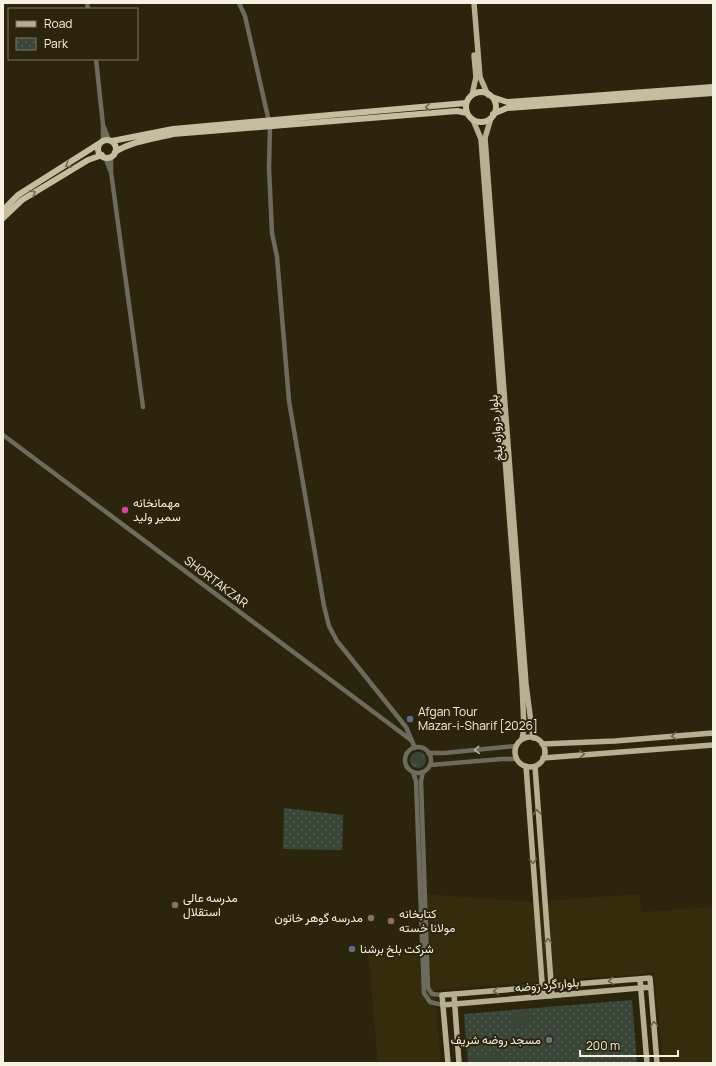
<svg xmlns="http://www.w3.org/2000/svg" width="716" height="1066" viewBox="0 0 716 1066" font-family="Manrope,Vazirmatn,sans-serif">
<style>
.built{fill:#352c0b}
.grass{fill:url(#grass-tufts)}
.park{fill:url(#park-dots)}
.garden{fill:#394537}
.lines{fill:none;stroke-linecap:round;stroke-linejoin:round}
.tertiary{stroke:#6d6b5d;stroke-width:4.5}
.primary{stroke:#b5b092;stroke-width:5.5}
.trunk{stroke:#c3be9d;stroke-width:6}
.oneway{stroke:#706a4e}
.oneway2{stroke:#6a6449}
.oneway3{stroke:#b8b5a6}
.hotel-dot{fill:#d1479c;stroke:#2c250d;stroke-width:1.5}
.service-dot{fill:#5c6f8a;stroke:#2c250d;stroke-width:1.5}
.education-dot{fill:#8d6e63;stroke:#2c250d;stroke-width:1.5}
.worship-dot{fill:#6b7280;stroke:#2c250d;stroke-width:1.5}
.labels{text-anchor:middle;stroke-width:4;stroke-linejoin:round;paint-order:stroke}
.street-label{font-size:12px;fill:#f6f1e2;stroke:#2c250d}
.poi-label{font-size:12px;fill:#f6f1e2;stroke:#2c250d;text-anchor:start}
</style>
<defs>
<pattern id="grass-tufts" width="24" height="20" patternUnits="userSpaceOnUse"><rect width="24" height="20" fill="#394537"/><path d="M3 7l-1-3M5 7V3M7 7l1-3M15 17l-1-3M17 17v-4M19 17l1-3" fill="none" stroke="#566054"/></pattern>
<pattern id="park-dots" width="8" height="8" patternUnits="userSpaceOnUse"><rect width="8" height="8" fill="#394537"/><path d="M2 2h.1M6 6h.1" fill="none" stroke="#566054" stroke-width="1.8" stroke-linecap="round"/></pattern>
</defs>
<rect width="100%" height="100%" fill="#2c250d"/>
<path class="built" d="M426,894L529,902L640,894L641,912L713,907V1063H663L654,973L435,990L441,1063H378L368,954L428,953Z"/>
<path class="grass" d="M410 760a8 8 0 1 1 16 0a8 8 0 1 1-16 0Z"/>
<path class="park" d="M284,808L343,815L342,850L283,849Z
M632,1000L637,1063H468L464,1014Z"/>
<path class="garden" d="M530,1010L531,1025L513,1028V1011Z
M500,1053L501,1063H471V1056Z"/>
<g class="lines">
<path class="tertiary" d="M87,3L88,9
M239,3L245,16L270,126L269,168L272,233L277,257L289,401L324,606L329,626L337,641L406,727L412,741
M96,59L103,125V141
M104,127L109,140
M105,157L110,170
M111,157V172L143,407
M3,435L403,734L412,741L415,748
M405 760a13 13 0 1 1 26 0a13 13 0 1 1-26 0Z
M428,753H444L516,746
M430,765L502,759H517
M413,772L416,781L424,993L430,1002L443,1005
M423,772L421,781L428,988L432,994L442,995"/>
<path class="primary" d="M474,3L480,77L488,95
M472,95L476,77L474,55
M491,118L485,138L526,684L533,738
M473,120L481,139L522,684L524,728L522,739
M515 752a15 15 0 1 1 30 0a15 15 0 1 1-30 0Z
M542,744L615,741L713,733
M543,758L713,745
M526,766L543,996
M535,766L552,996
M640,979L647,1063
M454,994L459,1063
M443,1005L651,987
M448,1063L442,995L650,978L657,1063"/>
<path class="trunk" d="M466 107a15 15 0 1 1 30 0a15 15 0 1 1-30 0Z
M492,97L507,102L713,87
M493,114L507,108L713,93
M98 149a9 9 0 1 1 18 0a9 9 0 1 1-18 0Z
M112,141L173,129L466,103
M115,152C133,141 153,139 173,134L457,111L467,113
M3,210L18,195L100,143
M3,218L22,200L88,160L102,155"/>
</g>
<defs><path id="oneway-chevron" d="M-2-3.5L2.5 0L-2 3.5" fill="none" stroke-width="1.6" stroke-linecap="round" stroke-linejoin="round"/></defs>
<g class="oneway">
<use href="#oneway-chevron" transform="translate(428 107) rotate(175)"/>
<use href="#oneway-chevron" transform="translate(68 165) rotate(150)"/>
<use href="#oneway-chevron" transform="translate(33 193) rotate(-31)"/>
</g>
<g class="oneway2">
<use href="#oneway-chevron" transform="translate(674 736) rotate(175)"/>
<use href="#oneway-chevron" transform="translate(582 754) rotate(-3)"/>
<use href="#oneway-chevron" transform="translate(537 812) rotate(-95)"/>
<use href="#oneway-chevron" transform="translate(533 861) rotate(86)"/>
<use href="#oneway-chevron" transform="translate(548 941) rotate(-95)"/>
<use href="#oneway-chevron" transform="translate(611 981) rotate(175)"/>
<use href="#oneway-chevron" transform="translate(496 991) rotate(175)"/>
<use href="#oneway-chevron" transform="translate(654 1024) rotate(-95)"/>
</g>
<use class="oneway3" href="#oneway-chevron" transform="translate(477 750) rotate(175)"/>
<circle class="hotel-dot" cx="125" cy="510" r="4"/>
<g class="service-dot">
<circle cx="410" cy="719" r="4"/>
<circle cx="352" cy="949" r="4"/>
</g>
<g class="education-dot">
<circle cx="175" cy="905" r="4"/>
<circle cx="371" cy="918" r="4"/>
<circle cx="391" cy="921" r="4"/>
</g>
<circle class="worship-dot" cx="549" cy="1040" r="4"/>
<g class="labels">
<g class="street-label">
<text transform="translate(496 428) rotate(-95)" y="4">بلوار دروازه بلخ</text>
<text transform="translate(216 582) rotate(37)" y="4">SHORTAKZAR</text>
<text transform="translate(547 985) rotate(-5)" y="4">بلوار گرد روضه</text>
</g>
<g class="poi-label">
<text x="133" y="507">مهمانخانه<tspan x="133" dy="14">سمیر ولید</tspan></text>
<text x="418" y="716">Afgan Tour<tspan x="418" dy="14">Mazar-i-Sharif [2026]</tspan></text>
<text x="183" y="902">مدرسه عالی<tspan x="183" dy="14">استقلال</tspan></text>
<text x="399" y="918">کتابخانه<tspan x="399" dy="14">مولانا خسته</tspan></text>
<text x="363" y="922" text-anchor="end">مدرسه گوهر خاتون</text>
<text x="360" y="953">شرکت بلخ برشنا</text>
<text x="541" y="1044" text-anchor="end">مسجد روضه شریف</text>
</g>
</g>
<rect width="716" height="1066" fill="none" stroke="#f6f1e2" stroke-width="8"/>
<rect x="8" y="8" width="130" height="52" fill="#2c250d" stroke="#7d7762"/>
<rect x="16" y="21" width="20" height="6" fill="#b5b092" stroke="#7d7762"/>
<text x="44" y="28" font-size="12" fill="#f6f1e2">Road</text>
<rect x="16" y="38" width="20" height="12" fill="url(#park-dots)" stroke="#7d7762"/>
<text x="44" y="48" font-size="12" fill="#f6f1e2">Park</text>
<path d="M580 1050v6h98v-6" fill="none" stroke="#f6f1e2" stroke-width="2"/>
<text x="586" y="1050" font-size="12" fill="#f6f1e2" stroke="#2c250d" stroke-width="3" paint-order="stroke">200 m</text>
</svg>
